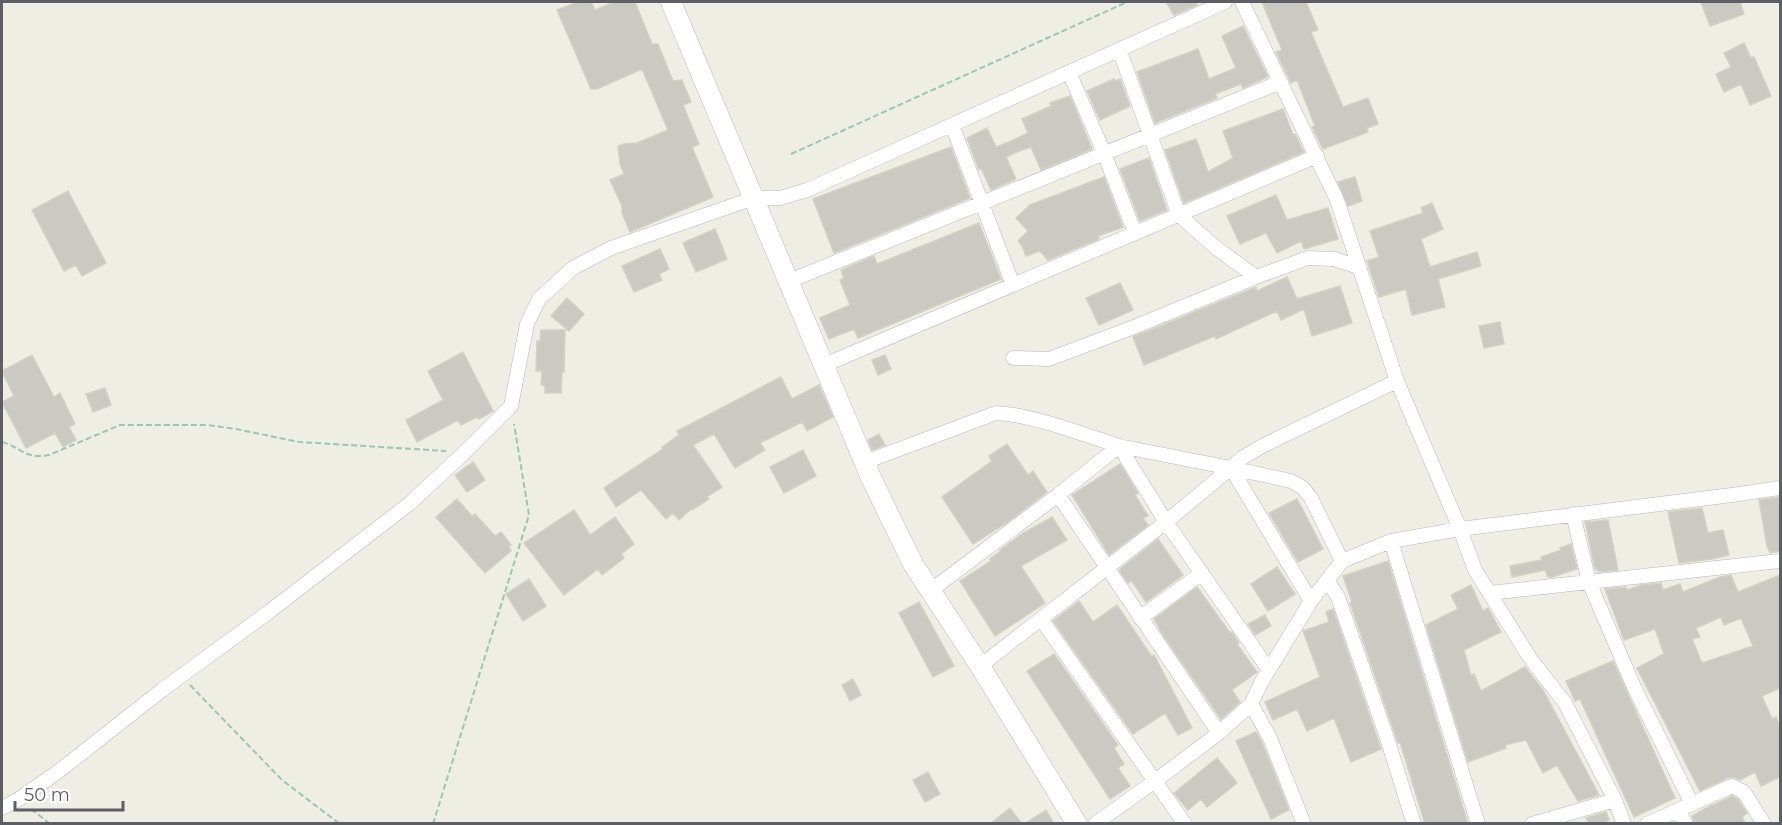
<svg xmlns="http://www.w3.org/2000/svg" width="1782" height="825" viewBox="0 0 1782 825" font-family="Montserrat,sans-serif">
<style>
.building{fill:#cac9c2;stroke:#d3d1c4;stroke-width:1.5;fill-rule:evenodd}
.lines{fill:none;stroke-linecap:round;stroke-linejoin:round}
.street-casing{stroke:#b7b9be;stroke-width:15}
.secondary-casing{stroke:#b7b8be;stroke-width:21}
.path{stroke:#9ec4b2;stroke-width:2;stroke-dasharray:6 3;stroke-linecap:butt}
.street{stroke:#fff;stroke-width:14}
.secondary{stroke:#fff;stroke-width:20}
</style>
<rect width="100%" height="100%" fill="#eeeee5"/>
<path class="building" d="M578,2H591L595,10L614,2H635L652,44H658L673,81L682,80L691,102L683,105L699,144L692,147L713,197L630,232L622,213V206L610,180L624,174L620,164L618,146L624,144L637,143L668,130L642,69L597,89H591L557,10Z
M1166,2H1196L1197,5L1174,15Z
M1262,2H1306L1318,30L1311,32L1343,107L1368,98L1378,124L1367,128L1368,132L1323,149L1312,127L1315,126L1297,80L1291,83L1276,52L1282,50Z
M1701,2H1740L1744,14L1710,26Z
M1243,26L1268,77L1243,88L1241,84L1215,94L1217,98L1155,123L1137,72L1198,49L1209,79L1236,68L1222,36Z
M1744,43L1751,58L1754,57L1771,96L1750,105L1741,84L1724,92L1716,74L1731,67L1724,53Z
M1114,79L1115,81L1120,79L1130,106L1100,120L1087,91Z
M1070,96L1092,149L1041,170L1031,147L1019,151L1006,157L1016,179L991,190L981,168L979,170L967,138L987,128L996,147L1009,142L1028,133L1022,119L1051,106L1050,103Z
M1283,109L1293,135L1295,134L1304,152L1184,203L1165,150L1196,139L1208,172L1233,158L1223,131Z
M951,147L970,198L834,253L813,199Z
M1149,158L1167,210L1140,221L1120,169Z
M1104,177L1123,227L1098,236L1099,239L1048,260L1040,251L1026,256L1022,246L1018,241L1028,231L1016,218L1030,205Z
M1355,177L1362,201L1348,206L1338,182Z
M68,191L106,263L82,276L76,265L64,271L32,210Z
M1276,195L1287,220L1328,208L1338,239L1304,249L1301,241L1277,253L1266,233L1240,244L1227,216Z
M1432,203L1443,229L1421,239L1430,267L1477,252L1481,266L1438,279L1445,307L1412,315L1406,289L1379,297L1367,261L1379,257L1370,231L1423,213L1421,208Z
M979,223L1001,279L858,338L854,329L829,339L820,318L850,305L840,280L844,278L841,270L874,256L877,264Z
M715,229L727,259L696,272L683,243Z
M660,249L669,269L659,274L662,280L634,292L622,266Z
M1287,277L1297,299L1340,286L1352,323L1312,336L1304,309L1281,320L1277,311L1216,339L1215,336L1144,365L1133,337L1256,287L1257,291Z
M1120,283L1133,310L1099,325L1086,298Z
M567,298L584,314L569,331L551,316Z
M1500,322L1504,344L1484,348L1479,326Z
M541,330H565L564,372L562,371L561,393H545V386L541,385L542,371H536L537,341H540Z
M463,352L493,411L479,419L477,417L461,425L458,420L417,442L406,420L443,400L428,371Z
M32,355L54,397L60,393L75,424L69,427L76,440L63,447L55,433L26,448L2,402L14,396L2,371Z
M885,355L891,369L878,375L872,360Z
M781,377L792,399L819,385L833,417L807,431L802,422L760,443L765,450L735,468L714,434L693,445L722,487L707,497L709,499L692,510L691,509L679,520L673,513L666,519L641,490L616,507L604,488L663,449L662,447L679,435L677,431Z
M105,388L111,405L93,412L86,394Z
M879,434L885,445L872,450L868,440Z
M1007,444L1028,475L1033,471L1047,492L1008,522L973,544L942,497L992,461L989,456Z
M803,450L816,476L784,493L770,467Z
M473,462L485,480L467,492L455,475Z
M1120,464L1138,493L1135,495L1148,516L1143,518L1148,525L1109,555L1072,495Z
M1780,497V551L1770,553L1767,546L1759,500Z
M457,499L472,516L475,514L495,536L501,532L511,545L509,547L511,551L485,573L436,517Z
M1297,499L1323,549L1298,562L1269,513Z
M1702,508L1708,533L1723,530L1729,555L1712,559L1679,563L1668,512Z
M574,510L590,535L615,517L634,544L621,554L624,558L602,575L598,569L564,595L524,543Z
M1052,517L1067,540L1021,566L1045,603L995,636L960,581L991,561L990,559L1001,551L1000,550L1022,534Z
M1608,520L1618,570L1598,572L1597,569H1595L1585,522Z
M1158,539L1183,575L1146,602L1132,581L1128,583L1119,570Z
M1571,544L1577,569L1552,577H1548L1545,570L1512,577L1510,566L1542,560L1541,557L1561,550L1560,548Z
M1388,561L1468,824H1425L1400,742L1398,743L1350,603L1352,602L1343,576Z
M1277,567L1295,594L1268,611L1251,584Z
M1731,575L1738,592L1780,575V688L1762,696L1772,719L1776,717L1780,727V777L1761,786L1755,772L1740,780L1733,777L1728,778L1700,791L1637,668L1664,654L1655,629L1624,640L1605,589L1626,587L1627,590L1641,585L1661,583L1663,590L1680,584L1683,592L1720,577ZM1721,617L1724,625L1741,618L1753,646L1702,663L1692,639L1700,637L1696,628Z
M529,579L546,606L523,621L506,594Z
M1471,585L1483,611L1488,608L1501,632L1464,650L1471,676L1474,674L1481,691L1525,667L1543,690L1599,795L1578,801L1557,765L1543,773L1526,740L1505,745L1506,748L1468,762L1426,625L1458,609L1451,595Z
M1197,587L1230,633L1232,632L1239,643L1237,644L1257,672L1232,690L1240,702L1221,719L1163,635L1154,619Z
M1079,601L1093,622L1117,605L1152,657L1154,655L1192,728L1178,735L1165,713L1133,734L1053,621Z
M919,602L954,666L933,677L899,613Z
M1333,609L1381,749L1351,762L1334,718L1307,731L1297,709L1273,720L1265,702L1320,677L1303,631L1329,622L1326,612Z
M1265,615L1271,626L1255,635L1248,624Z
M1054,654L1118,745L1114,748L1124,764L1118,768L1130,786L1110,799L1027,671Z
M1613,661L1675,798L1634,817L1580,699L1575,701L1566,681Z
M853,679L861,695L850,701L842,685Z
M1256,732L1262,742L1289,810L1271,819L1236,741Z
M1217,758L1237,783L1207,807L1201,799L1188,810L1174,793Z
M928,772L940,794L925,802L913,780Z
M1732,796L1738,799L1747,813L1742,817L1746,824H1695L1692,816L1708,807Z
M1010,808L1022,824H990Z
M1046,810L1054,824H1024Z
M1606,812L1609,820L1601,824H1589L1586,818Z"/>
<g class="lines">
<defs>
<path id="street" d="M1242,2L1337,200L1397,381L1460,529L1475,570L1530,658L1565,703L1615,800L1624,824
M1119,49L1179,215L1215,247L1256,277
M1069,72L1104,153L1135,233
M952,125L1013,285
M789,281L1281,82
M1013,358L1049,359L1134,327L1256,277L1308,258L1334,259L1359,267
M824,365L1317,156
M865,462L996,413C1034,415 1082,434 1119,446L1166,522L1269,670
M1231,468L1242,458L1264,445L1397,381
M1058,495L1219,733
M1573,514L1589,582L1634,687L1692,804
M1391,541L1478,824
M1327,580L1338,597L1386,735L1414,824
M930,591L1058,495L1119,446L1231,468L1291,481L1303,488L1311,498L1342,561
M1489,593L1780,561
M1140,618L1202,573
M1041,619L1185,824
M980,666L1166,522L1231,468L1311,601
M1251,704L1270,738L1304,824
M2,808L19,799L59,771L162,690L270,611L409,504L465,452L511,406L527,324L539,299L573,268L611,248L754,198H780L807,190L1225,2
M1678,810L1686,824
M1095,824L1155,781L1219,733L1251,704L1262,681L1311,601L1342,561L1391,541L1460,529L1732,495L1780,488
M1532,824L1615,800
M1647,824L1732,786L1744,792L1764,824"/>
<path id="secondary" d="M671,2L872,480L913,564L980,666L1077,824"/>
</defs>
<use href="#street" class="street-casing"/>
<use href="#secondary" class="secondary-casing"/>
<path class="path" d="M791,154L1127,2
M2,442C21,447 25,460 49,455L120,425H208L236,429L299,442L446,451
M190,685L282,780L340,824
M31,809L50,824
M433,824L529,515L514,424"/>
<use href="#street" class="street"/>
<use href="#secondary" class="secondary"/>
</g>
<rect width="1782" height="825" fill="none" stroke="#5d5f65" stroke-width="6"/>
<path d="M15 801v9h108v-9" fill="none" stroke="#5d5f65" stroke-width="3"/>
<text x="24" y="801" font-size="18" fill="#5d5f65" stroke="#ffffff" stroke-width="4.5" paint-order="stroke">50 m</text>
</svg>
